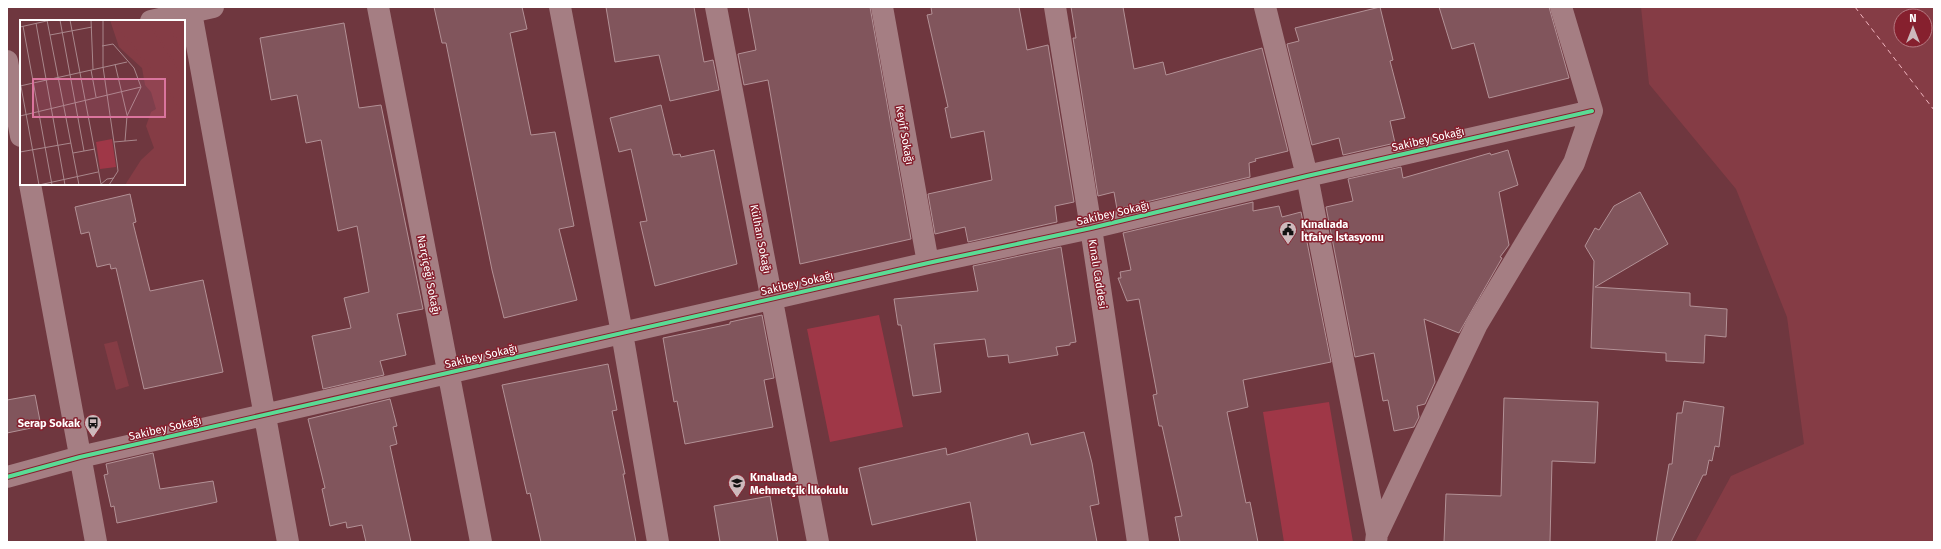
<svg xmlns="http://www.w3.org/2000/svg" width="1941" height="549" viewBox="0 0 1941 549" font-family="'Fira Sans',sans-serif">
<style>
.green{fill:#9f3747}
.water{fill:#853c45;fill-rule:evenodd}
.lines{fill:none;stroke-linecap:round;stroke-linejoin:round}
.ferry{stroke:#f1b5bf;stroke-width:1;stroke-dasharray:5 4;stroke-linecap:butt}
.building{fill:#81555c;stroke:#b39196}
.minor{stroke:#a57e83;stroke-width:22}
.cycleway-casing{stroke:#86202e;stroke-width:6}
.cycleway{stroke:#5adb95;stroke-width:4}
.labels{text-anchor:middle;stroke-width:3;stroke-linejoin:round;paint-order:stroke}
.street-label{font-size:11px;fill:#fff;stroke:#86202e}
.poi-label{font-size:11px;font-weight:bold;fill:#fff;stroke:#86202e;text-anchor:start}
.inset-river{fill:none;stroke:#853c45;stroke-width:2}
.inset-road{fill:none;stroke:#a9878c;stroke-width:1}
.view{fill:#da749d;fill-opacity:0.15;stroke:#da749d;stroke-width:2}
.inset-edge{fill:none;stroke:#fff;stroke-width:2}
</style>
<rect width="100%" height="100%" fill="#6f373f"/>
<path class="green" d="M879,315L903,427L830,442L807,329Z
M1329,402L1353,542H1284L1263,412Z"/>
<path class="water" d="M1641,7H1934V542H1695L1731,476L1804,444L1787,317L1736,189L1649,84ZM1901,16H1925V40H1901Z
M117,341L129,386L116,390L104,344Z"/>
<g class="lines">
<path class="ferry" d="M1855,7L1934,110"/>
</g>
<path class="building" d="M434,7H522L527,29L510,33L531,135L555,132L574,226L559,229L577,300L504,318L492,270L446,43H442Z
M606,7H694L704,62L713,60L719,90L670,101L659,55L615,62Z
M748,7H870L911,239L800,264L768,80L744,85L738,54L756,50Z
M931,7H1019L1027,50L1048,45L1074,202L1055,206L1057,222L968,242L965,227L935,234L928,194L992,180L984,131L951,138L945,108L948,107L927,15L932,14Z
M1071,7H1123L1134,69L1163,62L1166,75L1262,48L1288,151L1255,159L1256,161L1249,163L1250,177L1117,209L1114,192L1098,196L1073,38H1076Z
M1380,7L1393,60L1390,61L1405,118L1390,121L1395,143L1343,155L1339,138L1312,145L1287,44L1299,41L1295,28Z
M1439,7H1549L1569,78L1489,98L1474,43L1452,49Z
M344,23L359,108L381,105L423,309L397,314L406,355L380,361L384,375L323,389L312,336L351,328L344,298L369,292L357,226L338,231L321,140L306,143L297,95L271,100L260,38Z
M661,105L673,155L680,154L681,157L714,150L737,264L655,286L640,222L647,221L631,149L619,152L610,118Z
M1508,150L1518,185L1499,192L1509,245L1500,257L1502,258L1459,333L1424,319L1435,382L1425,404L1417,406L1419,417L1414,427L1394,431L1388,400L1383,401L1374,353L1355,357L1326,207L1353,201L1348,179L1401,167L1403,178L1490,153L1491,155Z
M1640,192L1668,244L1595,287L1690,293V306L1727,309L1726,337L1705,335L1704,363L1666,361V353L1591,348L1594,261L1585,246L1595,228L1599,230L1614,206Z
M130,194L136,222L133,223L150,291L203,280L223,372L144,389L116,268L111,269L110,264L97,267L89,232L81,234L75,207Z
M1253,202V211L1279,206L1282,217L1301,212L1331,362L1243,380L1248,407L1227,412L1246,503L1250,502L1258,542H1180L1175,517L1182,516L1162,426H1159L1153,395L1157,394L1139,299L1127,301L1118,278H1121L1120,272L1131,270L1123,233Z
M1061,247L1076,342L1070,343V345L1056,347L1058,355L1009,363L1008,355L988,357L985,339L934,344L941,392L913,396L901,325H898L894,299L978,291L973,266Z
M762,315L774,378L764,380L773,427L685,444L677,401L674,402L663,338L730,324V322Z
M608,364L617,410L612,411L625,474H623L636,542H541L530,493L527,494L502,385Z
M35,395L41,426L7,433V400Z
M1504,398L1598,402L1595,463L1552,461L1550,542H1444L1446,494L1501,496Z
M390,399L397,426L393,427L397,444L390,446L411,542H366L362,525L347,528L346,522L330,526L322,489L325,488L308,419Z
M1684,401L1724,407L1719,447L1715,446L1712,461L1709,460L1706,475H1703L1671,542H1656L1669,464H1672L1677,413H1682Z
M1084,432L1092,463L1099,504L1090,506L1097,542H977L970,502L872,525L859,468L946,448L947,455L1028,433L1031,445Z
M153,453L160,489L213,481L217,502L117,523L114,506L111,507L104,475L108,474L106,464Z
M770,496L778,542H720L714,506Z"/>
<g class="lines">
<path class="minor" d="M190,7L288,542
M378,7L481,542
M560,7L622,333L658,542
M716,7L818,542
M882,7L928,263
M1055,7L1091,228L1138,542
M1265,7L1307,176L1377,534
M151,21L213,7
M7,61L21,136
M30,184L96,542
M7,477L80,457L928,263L1091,228L1307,176L1592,111
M1376,542L1377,534L1477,324L1574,163L1592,111L1561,7"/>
<defs>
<path id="cycleway" d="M7,477L80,457L928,263L1091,228L1307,176L1592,111"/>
</defs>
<use href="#cycleway" class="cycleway-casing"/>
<use href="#cycleway" class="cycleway"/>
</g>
<defs>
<symbol id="civic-pin" viewBox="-11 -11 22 30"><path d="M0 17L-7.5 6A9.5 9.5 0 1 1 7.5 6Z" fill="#cdb9bc" stroke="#86202e"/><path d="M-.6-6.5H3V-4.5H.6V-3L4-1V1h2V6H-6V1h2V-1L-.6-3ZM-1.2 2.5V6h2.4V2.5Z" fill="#111"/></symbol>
<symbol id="bus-pin" viewBox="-11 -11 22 30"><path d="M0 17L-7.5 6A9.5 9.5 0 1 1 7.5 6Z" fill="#cdb9bc" stroke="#86202e"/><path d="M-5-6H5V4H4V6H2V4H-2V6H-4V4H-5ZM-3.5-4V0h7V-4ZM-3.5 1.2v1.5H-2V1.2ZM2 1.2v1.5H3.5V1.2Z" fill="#111"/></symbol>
<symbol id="school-pin" viewBox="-11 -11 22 30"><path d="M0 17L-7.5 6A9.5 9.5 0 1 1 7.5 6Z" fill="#cdb9bc" stroke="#86202e"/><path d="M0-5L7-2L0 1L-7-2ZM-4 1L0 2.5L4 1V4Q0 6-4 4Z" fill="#111"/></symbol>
</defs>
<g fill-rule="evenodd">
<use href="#civic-pin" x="1278" y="220" width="20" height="27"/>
<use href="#bus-pin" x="83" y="413" width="20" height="27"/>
<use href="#school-pin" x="727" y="473" width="20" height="27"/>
</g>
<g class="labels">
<g class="street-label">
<text transform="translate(905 135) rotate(80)" y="4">Keyif Sokağı</text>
<text transform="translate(1428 139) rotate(-13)" y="4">Sakibey Sokağı</text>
<text transform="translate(1113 213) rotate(-13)" y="4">Sakibey Sokağı</text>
<text transform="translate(761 239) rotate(79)" y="4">Külhan Sokağı</text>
<text transform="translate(1098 274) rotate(81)" y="4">Kınalı Caddesi</text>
<text transform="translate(429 275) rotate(79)" y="4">Narçiçeği Sokağı</text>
<text transform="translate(797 283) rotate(-13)" y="4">Sakibey Sokağı</text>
<text transform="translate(481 356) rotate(-13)" y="4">Sakibey Sokağı</text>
<text transform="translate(165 428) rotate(-13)" y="4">Sakibey Sokağı</text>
</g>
<g class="poi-label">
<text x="1301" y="228">Kınalıada<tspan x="1301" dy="13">İtfaiye İstasyonu</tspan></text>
<text x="80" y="427" text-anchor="end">Serap Sokak</text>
<text x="750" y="481">Kınalıada<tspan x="750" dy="13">Mehmetçik İlkokulu</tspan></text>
</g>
</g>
<g transform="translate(20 20)">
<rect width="165" height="165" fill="#6f373f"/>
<path d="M92,119L96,147L80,149L76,122Z" fill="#9f3747"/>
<path d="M90,0H165V165H105L121,140L134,128L126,106L131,92L136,89L131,72L125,65L122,48L99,27Z" fill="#853c45"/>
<path class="inset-river" d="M93,0L165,94M127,0L165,59M142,0L165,30"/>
<path class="inset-road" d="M27,0L59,165M40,0L64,131M50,0L81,164M71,0L73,49M83,0V47L97,143L98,151L89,165M16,3L45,165M3,6L32,165M0,7L31,0M30,15L72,7M82,26L93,24L114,48L121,67L107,96L105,121M95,44L107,95M71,50L76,77M0,61L19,165L78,152M0,66L107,42M0,96L121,67M94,122L117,120M0,132L51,123M53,133L75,129M80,165L87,159L94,158"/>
<path class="view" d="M13,59H145V97H13Z"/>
<rect width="165" height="165" class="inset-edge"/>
</g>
<rect width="1941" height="549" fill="none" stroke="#ffffff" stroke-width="16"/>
<g transform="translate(1913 28)"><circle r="19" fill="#86202e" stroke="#b67982"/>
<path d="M0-3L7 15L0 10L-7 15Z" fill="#cdb9bc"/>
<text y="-6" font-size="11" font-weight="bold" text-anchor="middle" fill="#ffffff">N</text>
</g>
</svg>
